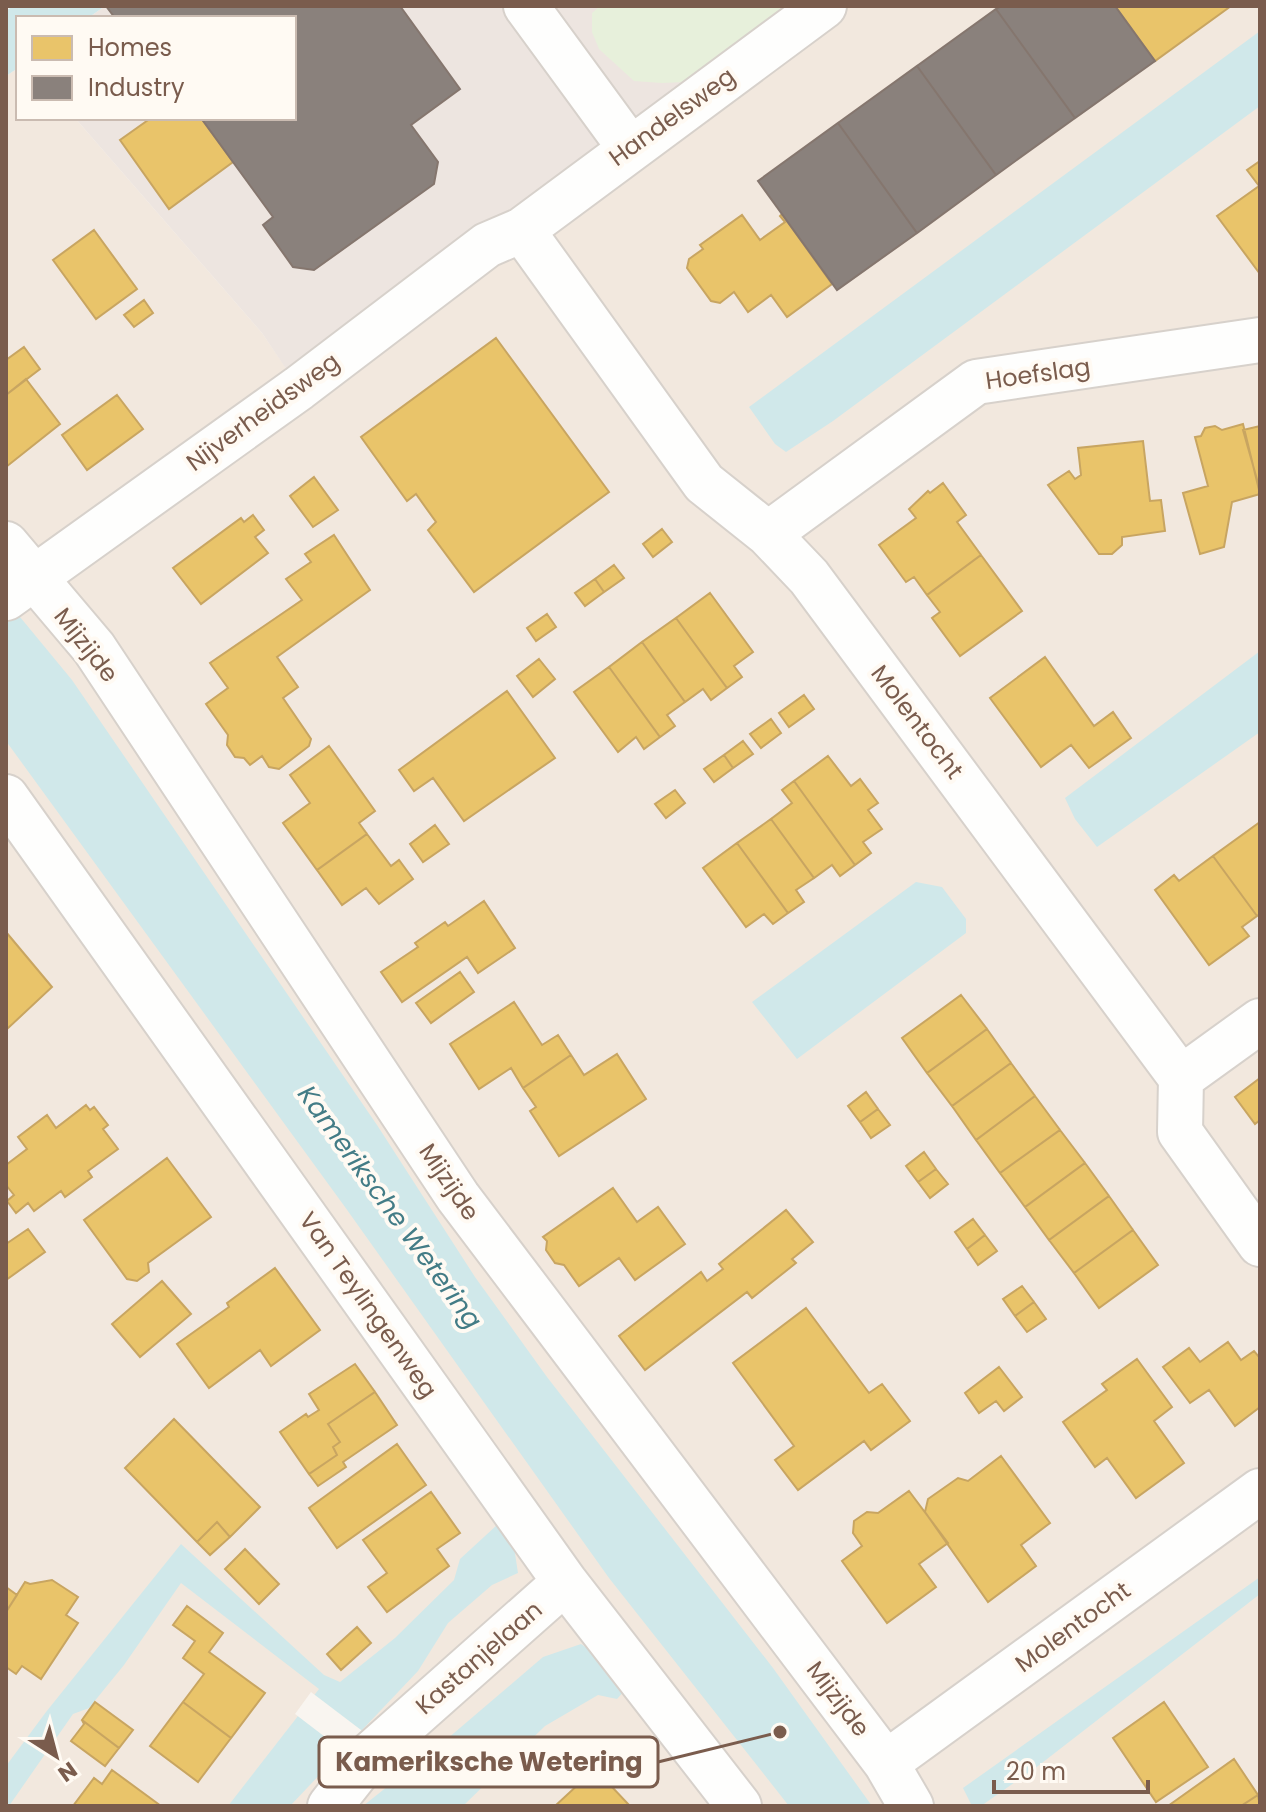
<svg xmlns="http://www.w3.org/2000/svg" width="1266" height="1812" viewBox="0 0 1266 1812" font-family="Poppins,sans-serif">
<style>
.residential{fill:#f2e8de}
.industrial{fill:#ede5e0}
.green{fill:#e7f0db}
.water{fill:#d0e8ea}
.pier{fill:#f9f5f0}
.homes{fill:#e9c46a;stroke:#c8a561;stroke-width:2}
.industry{fill:#8a817c;stroke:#85766e;stroke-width:2}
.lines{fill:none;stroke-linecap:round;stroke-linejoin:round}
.minor-casing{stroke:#d7d1cb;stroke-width:48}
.minor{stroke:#fefefd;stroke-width:44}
.labels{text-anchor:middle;stroke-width:8;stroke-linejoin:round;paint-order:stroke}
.street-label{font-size:24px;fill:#7a5c4d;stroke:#fffaf3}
.water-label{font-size:26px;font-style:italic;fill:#437c86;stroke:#fffaf3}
.leader{fill:none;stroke:#7a5c4d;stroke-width:3}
.callout-dot{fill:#7a5c4d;stroke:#fffaf3;stroke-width:3}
.callout{fill:#fffaf3;stroke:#7a5c4d;stroke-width:3}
.callout-label{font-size:26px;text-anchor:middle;font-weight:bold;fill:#7a5c4d}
</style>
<rect width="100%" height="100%" fill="#f9f5f0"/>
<path class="residential" d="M824,6H1260V1806H6V76L18,68V118H75L262,333L299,387Z"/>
<path class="industrial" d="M105,6H824L299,388L262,333L75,118H294V18H88Z"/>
<path class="green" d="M600,6H786L686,82L662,83L634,81L599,49L592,32V13Z"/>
<path class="water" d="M13,6H105L88,18H18V68L6,76V11Z
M1260,31V106L833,421L786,452L775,444L749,407Z
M6,600L72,680L377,1125L475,1277L547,1377L773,1668L872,1806H789L609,1578L345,1207L6,741Z
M1260,651V732L1097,847L1075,819L1065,798Z
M916,882L942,887L966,919V933L797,1059L752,1002Z
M497,1525L514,1547L518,1573L492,1585L448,1623L418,1671L290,1806H228L319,1689L181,1583L124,1665L89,1708L73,1714L9,1806H6V1766L46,1712L181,1544L324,1675L340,1682L395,1638L454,1580L460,1559Z
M1260,1577V1594L1038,1766L981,1806H972L963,1788Z
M581,1644L606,1661L626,1689L617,1699L598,1695L545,1726L463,1806H363L447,1739L543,1657Z"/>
<path class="pier" d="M311,1692L365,1733L346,1753L295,1714Z"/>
<path class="homes" d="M1115,6H1231L1155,61Z
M151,118H201L233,162L169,209L120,140Z
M1260,161V274L1217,216L1259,186L1247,170Z
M782,214L832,284L787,317L771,295L748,312L734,292L720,303L711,301L687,268L689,259L703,249L700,245L742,215L760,240L785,222L780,216Z
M94,230L137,289L96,319L53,260Z
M144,300L153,313L134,327L124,315Z
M496,338L609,492L474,592L428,530L436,522L416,494L407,501L361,437Z
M24,347L40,369L6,395V360Z
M26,379L60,424L6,467V395Z
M117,395L143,429L87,470L62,435Z
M1243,424L1260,494L1232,502L1224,547L1200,554L1183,493L1208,486L1195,437L1201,436L1205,428L1215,426L1222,430Z
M1260,426V490L1243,430Z
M1143,441L1150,501L1161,500L1165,531L1122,537V545L1112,554H1099L1048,485L1069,471L1075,479L1081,475L1078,448Z
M314,477L338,510L313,527L290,496Z
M943,483L966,515L957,522L981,555L927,595L914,577L906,582L879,545L916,518L909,509L928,491L930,493Z
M253,515L264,530L255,537L268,553L201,604L173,568L241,518L244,522Z
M662,529L672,542L653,557L643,544Z
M334,535L370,590L277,657L298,687L283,698L311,739L309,746L279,769L269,767L262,756L250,765L244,758L235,757L227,745L228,735L206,704L228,688L210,663L302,600L286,579L311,562L305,554Z
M981,555L1022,611L960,656L932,618L940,612L927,595Z
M614,565L624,578L604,592L595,579Z
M595,579L604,592L585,606L575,593Z
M710,593L753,652L734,666L742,677L727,688L676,618Z
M547,614L556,627L536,641L527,628Z
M676,618L727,688L711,700L703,689L685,702L642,642Z
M642,642L685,702L667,715L675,726L660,737L609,667Z
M1045,657L1094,726L1113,712L1131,738L1089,768L1071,745L1041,767L990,698Z
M539,659L555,679L533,697L517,676Z
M609,667L660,737L644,749L636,737L618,752L574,692Z
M507,691L555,758L464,821L433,778L414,791L399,770Z
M804,695L814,709L789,727L779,713Z
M771,719L781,733L761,748L750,734Z
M743,741L753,754L733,768L724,755Z
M329,746L375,811L359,823L367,834L317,870L283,823L310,803L290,775Z
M724,755L733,768L714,782L704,769Z
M828,756L851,786L860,779L878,803L868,810L882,829L863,842L871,853L855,865L794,781Z
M794,781L855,865L840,876L832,865L814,878L771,819L792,803L782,790Z
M675,790L685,803L666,818L655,804Z
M771,819L814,878L796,890L804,902L788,913L737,843Z
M1260,822V914L1257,916L1213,856Z
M435,825L449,844L423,862L410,844Z
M367,834L391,866L399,860L413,879L379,904L366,888L342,905L317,870Z
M737,843L788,913L773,924L764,914L746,927L703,868Z
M1213,856L1257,916L1242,927L1249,936L1209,965L1155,890L1174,875L1179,881Z
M484,901L515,948L478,973L467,957L402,1002L381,972L418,947L415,943L445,922L448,926Z
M6,932L52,987L6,1030Z
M460,972L474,992L431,1023L416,1003Z
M961,995L987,1029L927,1073L902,1038Z
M514,1002L542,1045L558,1035L571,1055L523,1088L511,1068L479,1089L450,1044Z
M987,1029L1011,1063L952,1106L927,1073Z
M617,1054L646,1099L559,1156L530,1111L536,1107L523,1088L571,1055L584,1075Z
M1011,1063L1035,1096L976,1140L952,1106Z
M1260,1078V1120L1255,1124L1235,1097Z
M866,1092L878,1109L860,1122L848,1106Z
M1035,1096L1060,1130L1000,1173L976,1140Z
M86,1105L90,1110L94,1107L108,1125L103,1129L118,1149L88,1171L92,1177L65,1197L61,1191L34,1211L28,1203L16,1213L7,1201L14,1195L6,1185V1165L27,1149L18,1137L47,1115L56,1128Z
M878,1109L890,1125L871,1138L860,1122Z
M1060,1130L1085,1163L1025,1207L1000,1173Z
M924,1152L936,1169L918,1182L906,1166Z
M167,1158L211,1217L148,1263L149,1272L137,1281L127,1279L84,1220Z
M1085,1163L1109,1196L1049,1240L1025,1207Z
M936,1169L948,1184L930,1198L918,1182Z
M613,1188L637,1222L658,1207L685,1244L635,1280L619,1258L579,1286L564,1265L555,1263L546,1250L547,1241L543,1237Z
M1109,1196L1133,1230L1074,1273L1049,1240Z
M786,1210L813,1242L792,1259L796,1263L752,1298L747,1292L645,1370L619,1336L701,1272L707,1281L723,1269L719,1264Z
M973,1219L985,1235L967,1249L955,1232Z
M28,1229L45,1252L6,1280V1244Z
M1133,1230L1158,1265L1099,1308L1074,1273Z
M985,1235L997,1251L978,1265L967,1249Z
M275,1268L320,1330L271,1366L260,1350L209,1388L177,1344L229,1307L227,1303Z
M162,1281L191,1314L140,1357L112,1324Z
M1022,1286L1034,1302L1015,1316L1003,1299Z
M1034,1302L1046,1319L1027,1332L1015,1316Z
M806,1308L869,1393L882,1384L910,1421L871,1450L864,1441L798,1490L775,1460L794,1446L733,1363Z
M1228,1342L1241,1360L1254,1351L1260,1358V1407L1235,1426L1209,1390L1190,1403L1163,1367L1189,1348L1200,1362Z
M1137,1359L1172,1407L1154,1421L1184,1463L1136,1498L1107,1458L1095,1467L1063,1422L1107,1390L1102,1384Z
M355,1364L375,1392L328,1424L340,1442L333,1447L337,1455L309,1474L280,1432L306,1414L308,1417L319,1410L309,1394Z
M999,1367L1022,1397L1004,1411L996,1401L979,1413L965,1393Z
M375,1392L397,1425L343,1462L346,1467L318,1486L309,1474L337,1455L333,1447L340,1442L328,1424Z
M174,1419L260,1507L230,1537L217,1522L197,1542L125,1468Z
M397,1444L426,1485L337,1548L309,1508Z
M1001,1456L1050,1523L1021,1545L1036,1566L988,1602L925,1512L928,1499L958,1478L968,1481Z
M909,1491L948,1543L919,1564L936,1587L887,1623L842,1561L862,1546L853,1533L854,1521L867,1512L878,1513Z
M431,1492L460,1533L437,1549L449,1566L387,1612L368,1587L387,1573L363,1540Z
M217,1522L230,1537L210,1555L197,1542Z
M245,1549L279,1584L259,1604L225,1569Z
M52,1580L78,1597L66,1615L78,1623L41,1679L22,1666L16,1674L6,1667V1612L25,1582L30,1584Z
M6,1587L17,1595L6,1612Z
M187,1606L223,1633L209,1652L265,1693L231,1738L183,1702L204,1674L183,1658L195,1641L173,1625Z
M357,1627L371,1643L341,1670L327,1654Z
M95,1702L133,1730L119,1748L82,1720Z
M183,1702L231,1738L198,1782L150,1746Z
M1164,1702L1208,1767L1156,1802L1113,1738Z
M82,1720L119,1748L105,1766L71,1741L84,1724Z
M1234,1759L1258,1795L1241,1806H1168Z
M595,1769L630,1806H555Z
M112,1770L161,1806H73L94,1778L102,1784Z
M1258,1795L1260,1806H1241Z"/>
<path class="industry" d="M106,6H400L460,89L411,125L438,162L434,184L314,270L293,267L263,225L273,217L201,118H294V18H115Z
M1001,6H1115L1155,61L1075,118L996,9Z
M996,9L1075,118L996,175L917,66Z
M917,66L996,175L917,233L838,123Z
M838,123L917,233L837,290L758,181Z"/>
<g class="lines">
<defs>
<path id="minor" d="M526,6L630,148
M522,230L704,483L768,534L809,577L1181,1078L1180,1132L1260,1244
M768,534L976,382L1260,340
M6,544L94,648L458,1197L886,1763L911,1806
M6,598L299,388L487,245L522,230L824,6
M6,797L565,1582L739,1806
M1181,1078L1260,1021
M886,1763L1260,1491
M330,1806L371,1754L565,1582"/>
</defs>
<use href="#minor" class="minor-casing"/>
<use href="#minor" class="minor"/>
</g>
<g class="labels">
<g class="street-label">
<text transform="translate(672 117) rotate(-36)" y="8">Handelsweg</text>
<text transform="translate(1038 374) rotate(-8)" y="8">Hoefslag</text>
<text transform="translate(263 412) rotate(-36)" y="8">Nijverheidsweg</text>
<text transform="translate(86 645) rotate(52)" y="8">Mijzijde</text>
<text transform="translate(917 722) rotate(53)" y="8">Molentocht</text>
<text transform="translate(449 1182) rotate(56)" y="8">Mijzijde</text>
<text transform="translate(368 1305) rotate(55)" y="8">Van Teylingenweg</text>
<text transform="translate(1073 1627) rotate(-36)" y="8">Molentocht</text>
<text transform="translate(479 1658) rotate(-41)" y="8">Kastanjelaan</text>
<text transform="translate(838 1699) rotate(53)" y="8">Mijzijde</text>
</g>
<g class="water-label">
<text transform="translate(390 1207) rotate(54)" y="9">Kameriksche Wetering</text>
</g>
</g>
<path class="leader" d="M780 1732L658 1762"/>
<circle class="callout-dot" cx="780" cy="1732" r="8"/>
<rect class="callout" x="319" y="1737" width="339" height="50" rx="8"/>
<g class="callout-label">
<text x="489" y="1771">Kameriksche Wetering</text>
</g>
<rect width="1266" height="1812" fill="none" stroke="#7a5c4d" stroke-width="16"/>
<rect x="16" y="16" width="280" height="104" fill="#fffaf3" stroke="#cabbb1" stroke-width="2"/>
<rect x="32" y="36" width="40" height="24" fill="#e9c46a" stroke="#cabbb1" stroke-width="2"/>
<text x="88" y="56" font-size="24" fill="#7a5c4d">Homes</text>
<rect x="32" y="76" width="40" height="24" fill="#8a817c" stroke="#cabbb1" stroke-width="2"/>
<text x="88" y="96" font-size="24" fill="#7a5c4d">Industry</text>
<g transform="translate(56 1756) rotate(144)" stroke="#fffaf3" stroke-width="6" paint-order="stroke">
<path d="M0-6L14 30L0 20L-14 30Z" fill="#7a5c4d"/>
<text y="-12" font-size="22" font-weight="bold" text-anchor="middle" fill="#7a5c4d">N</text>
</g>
<path d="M994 1780v12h154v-12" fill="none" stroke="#7a5c4d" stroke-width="4"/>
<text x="1006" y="1780" font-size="24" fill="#7a5c4d" stroke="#fffaf3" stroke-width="6" paint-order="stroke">20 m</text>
</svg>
